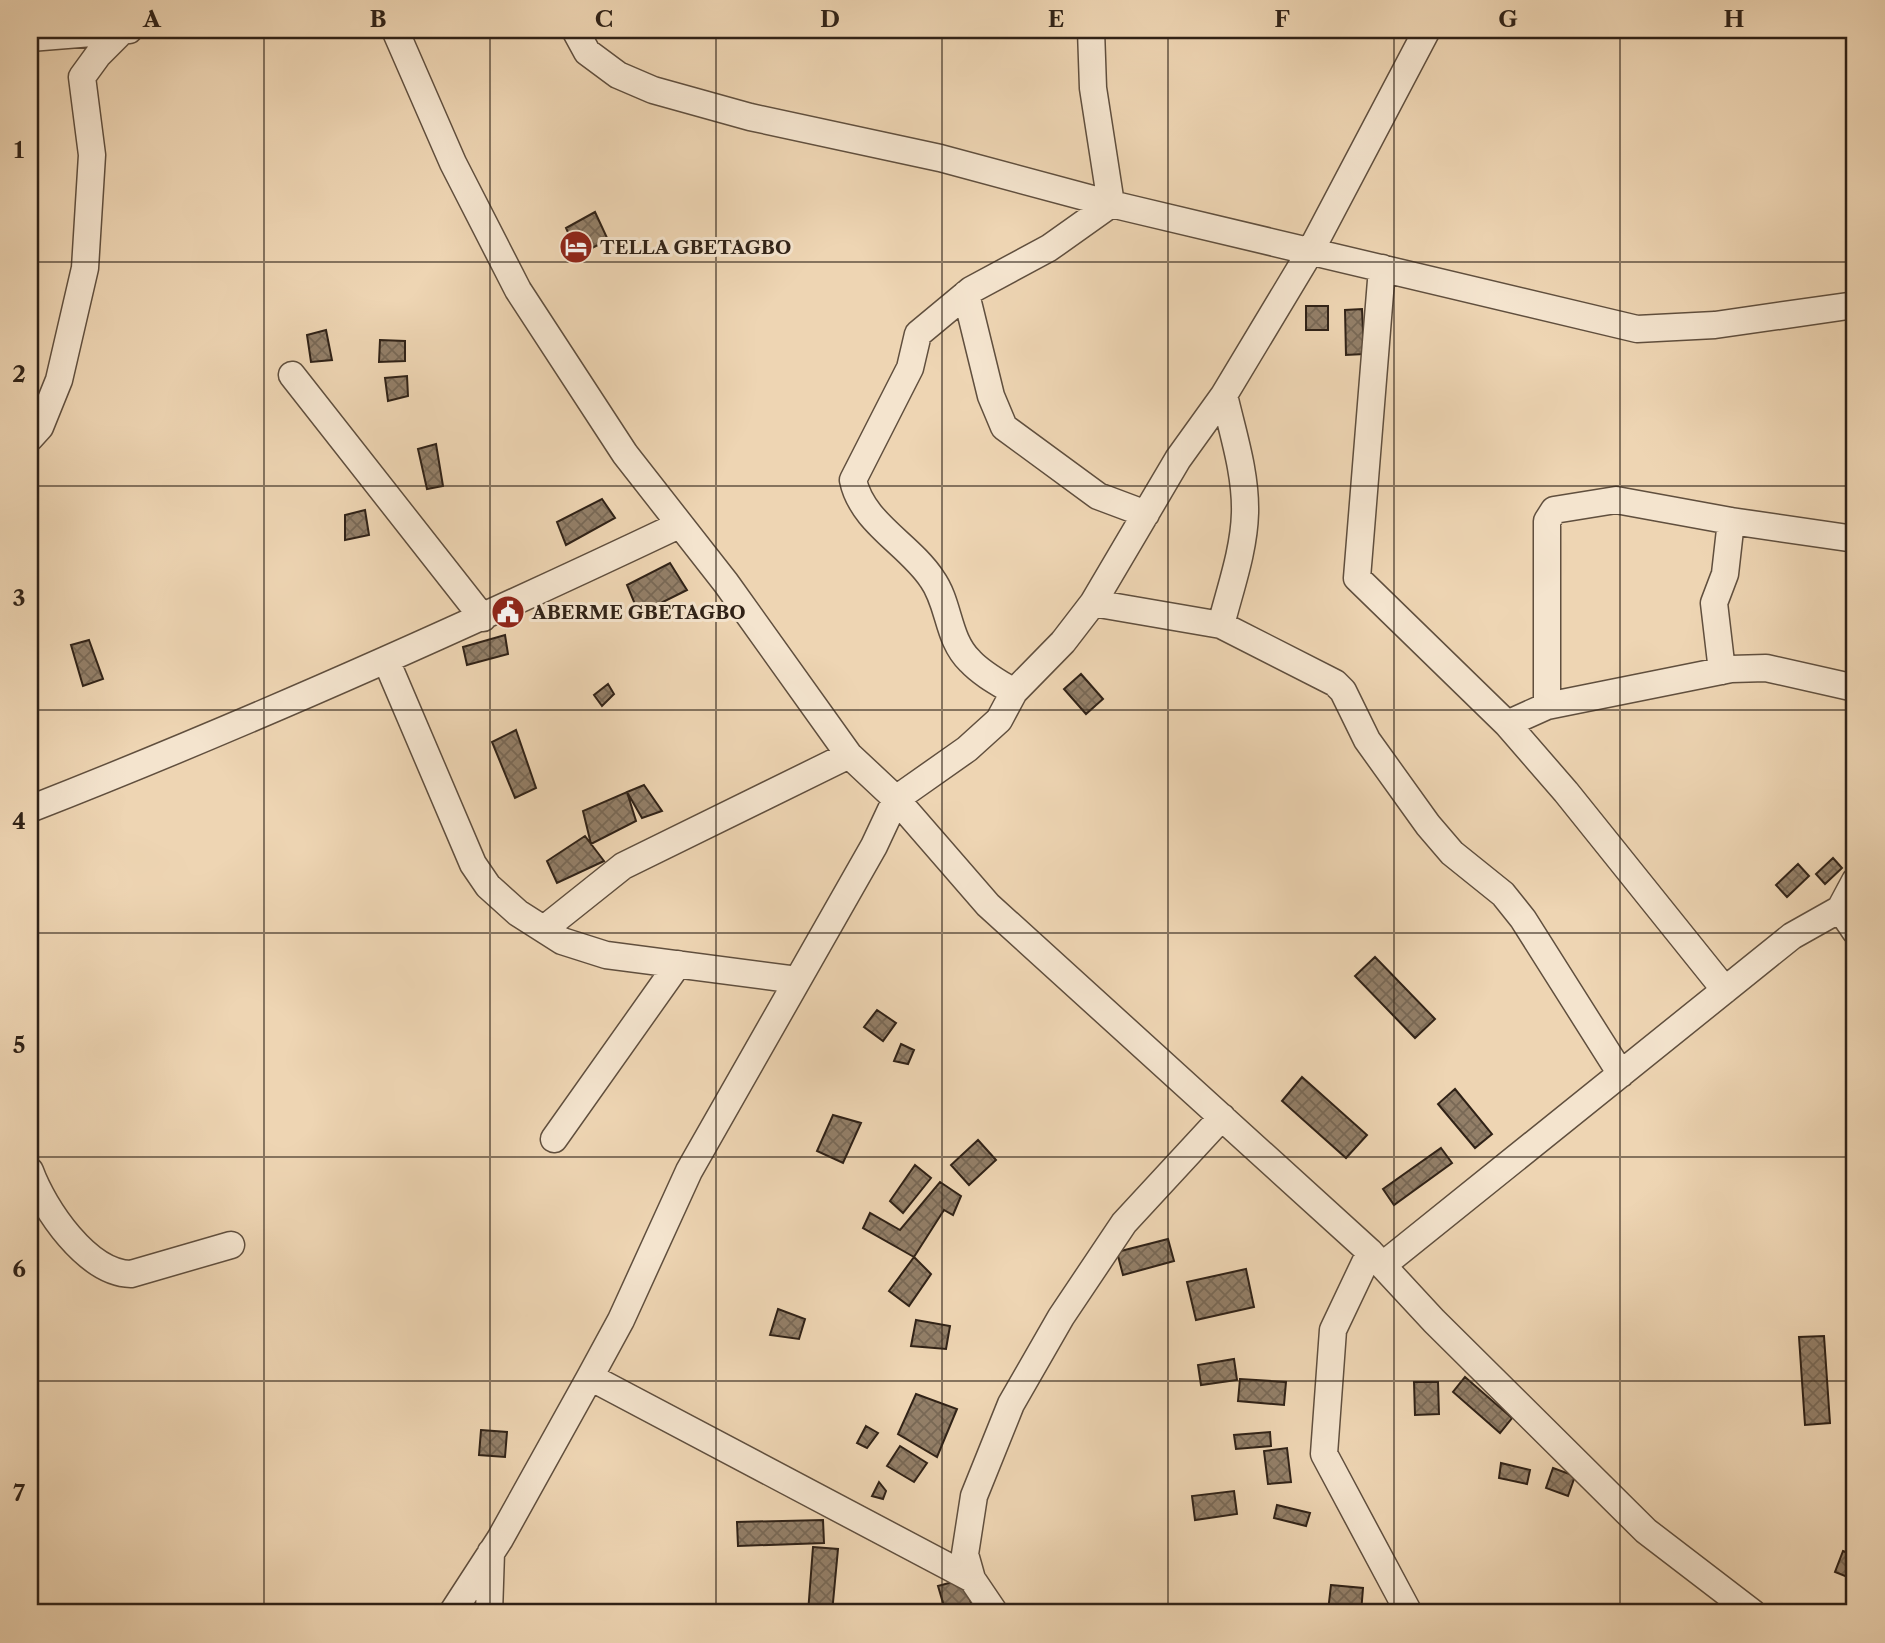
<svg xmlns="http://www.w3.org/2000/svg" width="1885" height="1643" viewBox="0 0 1885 1643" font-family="'Libre Caslon Text',serif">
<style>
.building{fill:url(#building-cross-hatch);stroke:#302217;stroke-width:2}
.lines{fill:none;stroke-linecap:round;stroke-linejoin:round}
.minor-casing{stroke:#604f3e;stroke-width:29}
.minor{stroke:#f4e4ce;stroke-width:26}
.grid{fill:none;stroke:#302217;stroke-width:2;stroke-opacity:0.55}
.labels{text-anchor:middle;stroke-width:6;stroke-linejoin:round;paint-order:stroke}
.poi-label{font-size:19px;font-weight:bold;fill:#302217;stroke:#f4e4ce;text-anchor:start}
.neatline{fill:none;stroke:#302217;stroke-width:2.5}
.grid-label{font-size:23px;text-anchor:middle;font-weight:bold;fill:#302217}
</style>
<defs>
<pattern id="building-cross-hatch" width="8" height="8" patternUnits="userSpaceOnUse" patternTransform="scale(1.75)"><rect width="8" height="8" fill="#937f68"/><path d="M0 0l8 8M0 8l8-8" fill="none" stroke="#786855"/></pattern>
</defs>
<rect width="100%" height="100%" fill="#eed5b3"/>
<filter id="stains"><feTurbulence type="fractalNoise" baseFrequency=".00286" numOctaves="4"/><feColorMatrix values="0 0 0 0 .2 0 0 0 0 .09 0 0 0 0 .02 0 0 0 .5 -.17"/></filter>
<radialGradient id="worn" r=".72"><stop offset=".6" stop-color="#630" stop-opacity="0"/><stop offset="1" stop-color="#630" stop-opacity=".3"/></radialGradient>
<path class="building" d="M595,212L608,240L578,255L566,228Z
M1306,306H1328V330H1306Z
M1362,309L1364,354L1346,355L1345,310Z
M326,330L332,360L311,362L307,335Z
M380,340L405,341V361L379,362Z
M407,376L408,396L388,401L385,378Z
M436,444L443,486L427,489L418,449Z
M602,499L615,518L566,545L557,522Z
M365,510L369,535L345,540V515Z
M670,563L687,590L639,614L627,585Z
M505,635L508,654L467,665L463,647Z
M89,640L103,679L83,686L71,645Z
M1081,674L1103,699L1086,714L1064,689Z
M608,684L614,694L602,706L594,695Z
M516,730L536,788L515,798L492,742Z
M644,785L662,811L642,818L627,792Z
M627,792L636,821L591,844L583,811Z
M585,836L604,861L557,883L547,861Z
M1833,858L1842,868L1825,884L1816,874Z
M1798,864L1809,876L1787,897L1776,885Z
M1375,957L1435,1019L1415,1038L1355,976Z
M877,1010L896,1023L883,1041L864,1027Z
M901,1044L914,1050L908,1064L894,1061Z
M1302,1077L1367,1135L1346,1158L1282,1101Z
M1455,1089L1492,1134L1475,1148L1438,1104Z
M833,1115L861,1123L843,1163L817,1151Z
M978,1140L996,1160L969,1185L951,1165Z
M1441,1148L1452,1163L1394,1205L1383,1189Z
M915,1165L931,1178L903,1213L890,1201Z
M940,1182L961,1196L953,1215L944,1210L914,1257L863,1228L870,1213L900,1230Z
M1168,1239L1174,1261L1123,1275L1117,1252Z
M914,1257L931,1274L909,1306L889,1291Z
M1246,1269L1254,1307L1196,1320L1187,1282Z
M778,1309L805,1319L799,1339L770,1335Z
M916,1320L950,1326L946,1349L911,1346Z
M1824,1336L1830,1423L1805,1425L1799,1337Z
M1234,1359L1237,1380L1201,1385L1198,1365Z
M1465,1377L1512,1418L1500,1433L1453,1392Z
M1240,1379L1286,1382L1284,1405L1238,1401Z
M1414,1382H1438L1439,1414L1415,1415Z
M916,1394L957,1409L937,1457L898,1434Z
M866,1426L878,1433L867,1448L857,1443Z
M481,1430L507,1432L505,1457L479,1455Z
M1270,1432L1271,1446L1236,1449L1234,1435Z
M900,1446L927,1463L914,1482L887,1466Z
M1287,1448L1291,1482L1268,1484L1264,1451Z
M1501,1463L1530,1470L1527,1484L1499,1478Z
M1553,1468L1575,1476L1568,1496L1546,1488Z
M879,1482L886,1491L883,1499L872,1496Z
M1234,1491L1237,1514L1195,1520L1192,1496Z
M1277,1505L1310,1513L1306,1526L1274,1518Z
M823,1520L824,1543L738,1546L737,1522Z
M813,1547L838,1549L832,1613H808Z
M1843,1551L1855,1556V1580L1835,1572Z
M964,1579L974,1613H946L938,1586Z
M1331,1585L1363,1588L1361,1613L1328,1611Z"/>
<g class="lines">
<defs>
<path id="minor" d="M395,30L453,163L518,290L625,454L726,583L849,755L896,799L988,905L1370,1252L1434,1321L1646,1531L1753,1613
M575,30L587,52L618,75L653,90L750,117L940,158L1111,204L1637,329L1715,325L1855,305
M30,38L129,30
M1382,268L1357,578L1507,724L1566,792L1725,990
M966,294L991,396L1004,427L1098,496L1146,514
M292,375L483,618
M30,438L40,427L59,380L85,268L92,155L82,77L98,55L122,31
M1093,603L1221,625L1335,683L1343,691L1367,740L1428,825L1452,853L1503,894L1523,919L1621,1074
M1221,625C1230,589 1244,551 1245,513C1246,473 1233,434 1224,395
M386,660L473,864L488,886L518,913L562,941L606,955L797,980
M1722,671L1714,603L1725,574L1731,521
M1014,692C999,683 982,674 970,661C947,639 950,604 932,579C909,544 862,523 853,480L910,368L918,334L971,290L1049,248L1111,204L1093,88L1091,30
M1547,706V521L1554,510L1616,500L1731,521L1855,539
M1507,724L1547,706L1731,669L1766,668L1855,688
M30,809C250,723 466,626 679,525
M1840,909L1855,931
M544,929L623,866L849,755
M554,1139L678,964
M30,1171C44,1209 87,1273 131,1274L231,1245
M1370,1252L1333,1330L1324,1454L1409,1613
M1383,1265L1792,936L1840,909L1855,881
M590,1377L972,1579
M452,1613L500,1539L590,1377L621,1320L689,1171L874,846L896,799L967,749L999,720L1014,692L1063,642L1093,603L1178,459L1224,395L1310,252L1427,30
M489,1613L491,1552
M995,1613L972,1579L965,1554L974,1496L1011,1404L1061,1317L1124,1223L1222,1117"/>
</defs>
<use href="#minor" class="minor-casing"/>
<use href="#minor" class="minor"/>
</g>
<path class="grid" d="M264,30V1613M490,30V1613M716,30V1613M942,30V1613M1168,30V1613M1394,30V1613M1620,30V1613M30,262H1855M30,486H1855M30,710H1855M30,933H1855M30,1157H1855M30,1381H1855"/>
<defs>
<symbol id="hotel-disc" viewBox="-11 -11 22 22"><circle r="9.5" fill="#8f2418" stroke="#f4e4ce"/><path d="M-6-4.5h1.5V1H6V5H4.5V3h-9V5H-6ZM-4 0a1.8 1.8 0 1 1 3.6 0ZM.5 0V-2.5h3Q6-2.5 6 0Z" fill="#fff"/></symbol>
<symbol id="civic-disc" viewBox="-11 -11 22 22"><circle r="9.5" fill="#8f2418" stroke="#f4e4ce"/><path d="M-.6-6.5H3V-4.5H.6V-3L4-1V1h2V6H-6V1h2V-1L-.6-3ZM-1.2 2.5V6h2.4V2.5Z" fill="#fff"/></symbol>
</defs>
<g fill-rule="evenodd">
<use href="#hotel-disc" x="557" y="228" width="38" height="38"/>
<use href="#civic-disc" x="489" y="593" width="38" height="38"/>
</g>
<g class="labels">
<g class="poi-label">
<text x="600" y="254">TELLA GBETAGBO</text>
<text x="532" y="619">ABERME GBETAGBO</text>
</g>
</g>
<rect width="1885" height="1643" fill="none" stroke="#eed5b3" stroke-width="77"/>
<rect x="38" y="38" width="1808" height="1566" class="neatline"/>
<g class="grid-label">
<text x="152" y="27">A</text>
<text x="378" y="27">B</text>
<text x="604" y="27">C</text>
<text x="830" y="27">D</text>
<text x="1056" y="27">E</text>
<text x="1282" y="27">F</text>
<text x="1508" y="27">G</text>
<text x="1734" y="27">H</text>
<text x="19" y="158">1</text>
<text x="19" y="382">2</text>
<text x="19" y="606">3</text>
<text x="19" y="829">4</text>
<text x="19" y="1053">5</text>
<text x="19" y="1277">6</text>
<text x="19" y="1501">7</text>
</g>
<rect width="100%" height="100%" filter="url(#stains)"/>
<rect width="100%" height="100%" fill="url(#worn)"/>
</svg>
